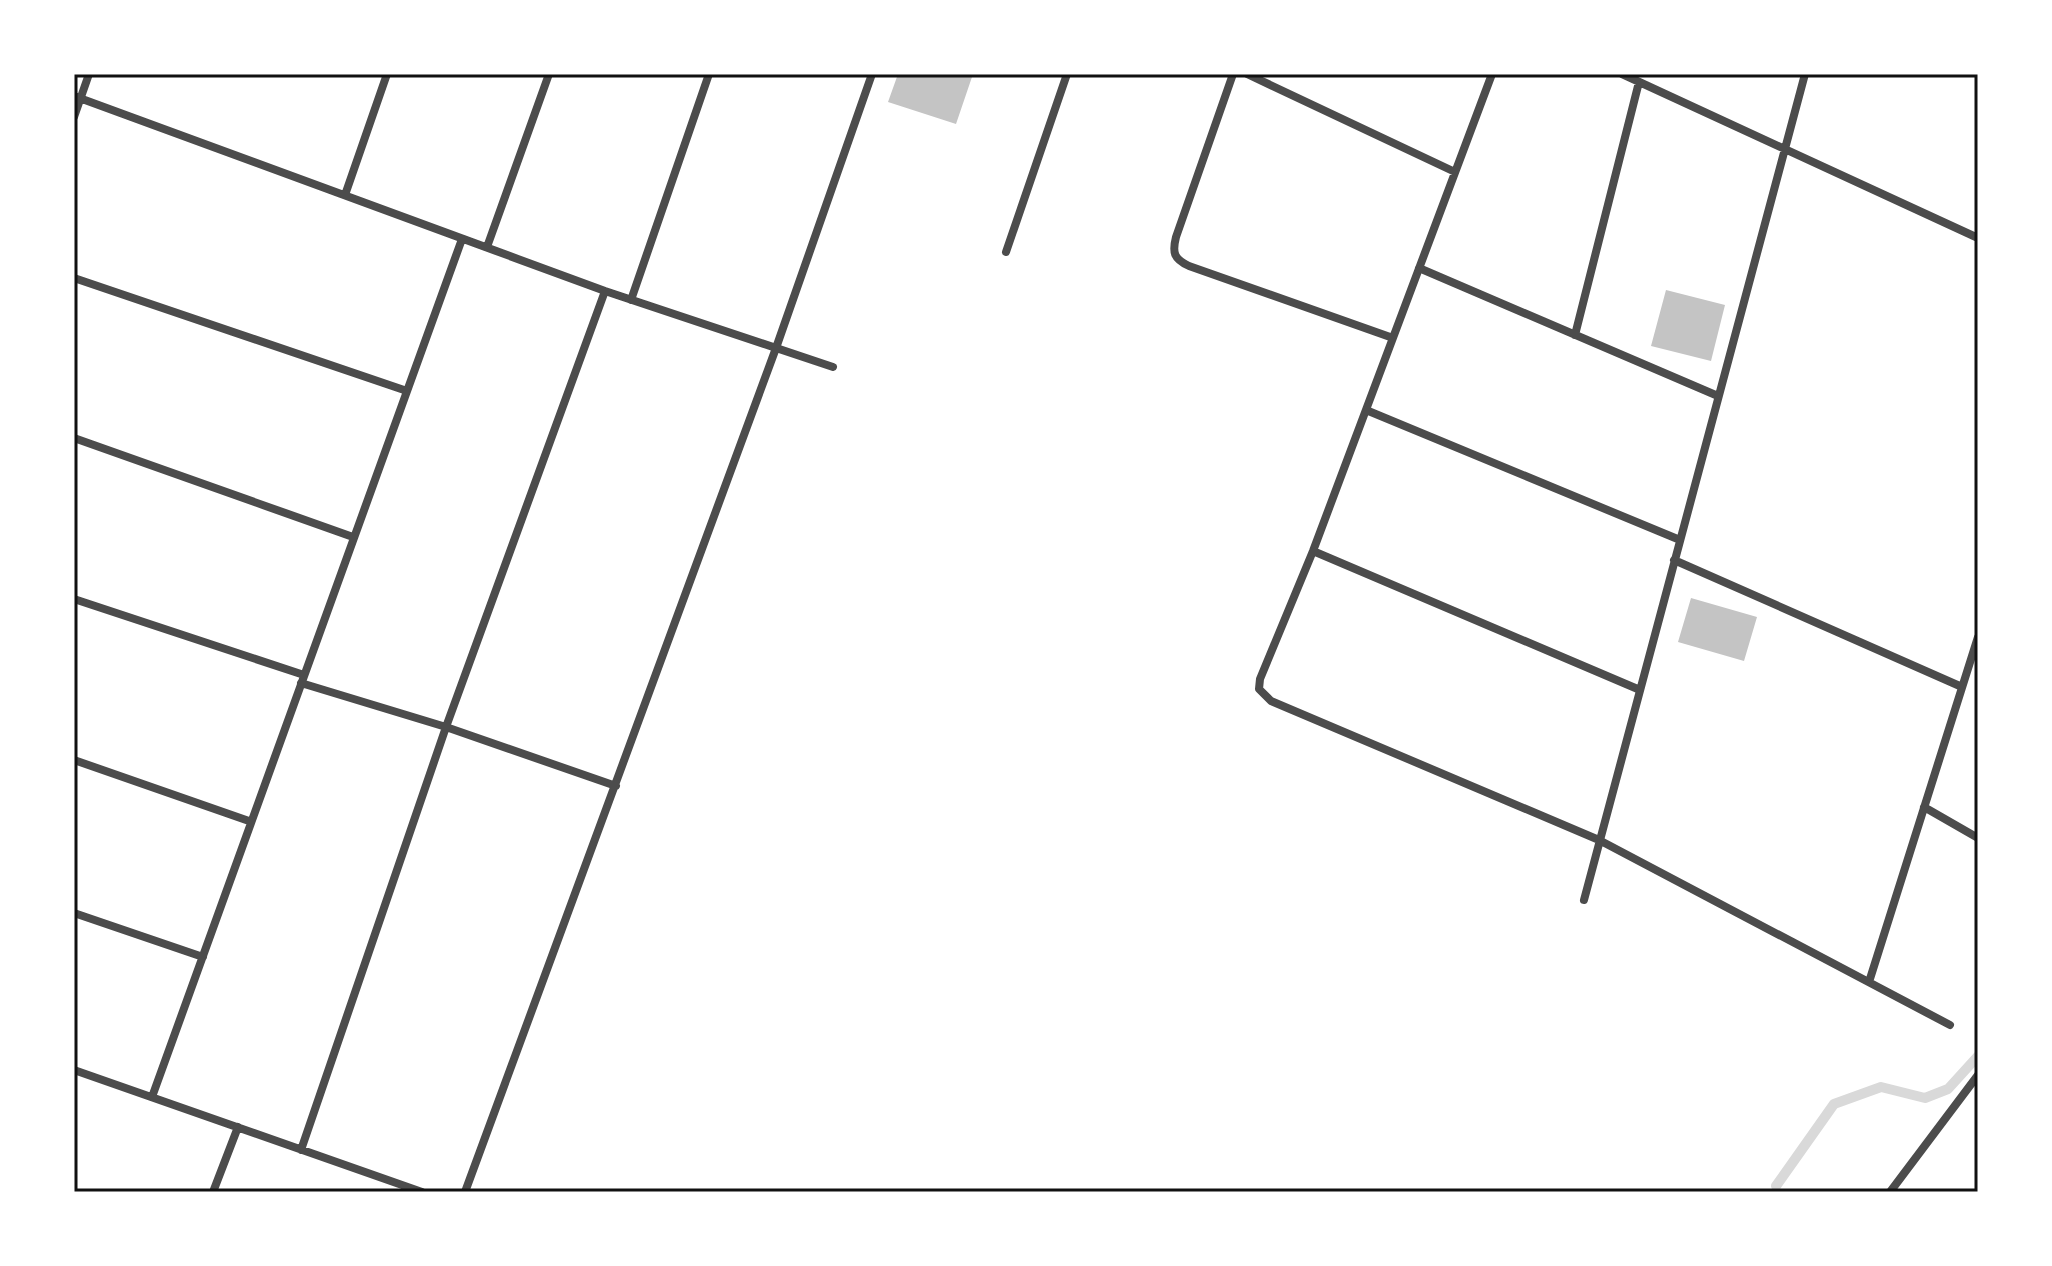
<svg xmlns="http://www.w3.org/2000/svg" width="2052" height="1266" viewBox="0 0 2052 1266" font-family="Raleway,sans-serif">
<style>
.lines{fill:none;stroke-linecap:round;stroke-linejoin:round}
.stream{stroke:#d9d9d9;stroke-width:10}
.building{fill:#c4c4c4}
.minor{stroke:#4c4c4c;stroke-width:8}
.neatline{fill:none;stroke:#111;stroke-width:3}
</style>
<rect width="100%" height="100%" fill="#fff"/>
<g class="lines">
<path class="stream" d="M1776,1186L1834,1104L1881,1087L1925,1098L1948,1089L1978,1056"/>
</g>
<path class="building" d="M898,74H973L956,124L888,102Z
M1666,290L1725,305L1711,361L1651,346Z
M1691,598L1757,617L1744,661L1678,642Z"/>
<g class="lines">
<path class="minor" d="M1233,74L1176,237C1172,253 1174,259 1189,266L1393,338
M1247,74L1455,172
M1492,74L1313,551L1260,679L1259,689L1271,701L1599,840L1950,1025
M1622,74L1978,238
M74,96L605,291L833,367
M74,117L89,74
M345,195L387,74
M487,247L549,74
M1006,252L1067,74
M1419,268L1718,396
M74,278L407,391
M631,300L709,74
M1575,335L1639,82
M1366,410L1680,540
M74,438L353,537
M1313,551L1640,690
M1674,560L1962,687
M74,599L304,675
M301,683L446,727L616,786
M74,760L249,821
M1924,807L1978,838
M1584,900L1805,74
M74,913L203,957
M1869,982L1978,637
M74,1070L422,1192
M152,1097L462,239
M301,1150L446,727L605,291
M213,1192L238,1127
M465,1192L776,348L872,74
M1890,1192L1978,1075"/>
</g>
<rect width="2052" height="1266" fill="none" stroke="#ffffff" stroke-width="152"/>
<rect x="76" y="76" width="1900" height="1114" class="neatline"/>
</svg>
